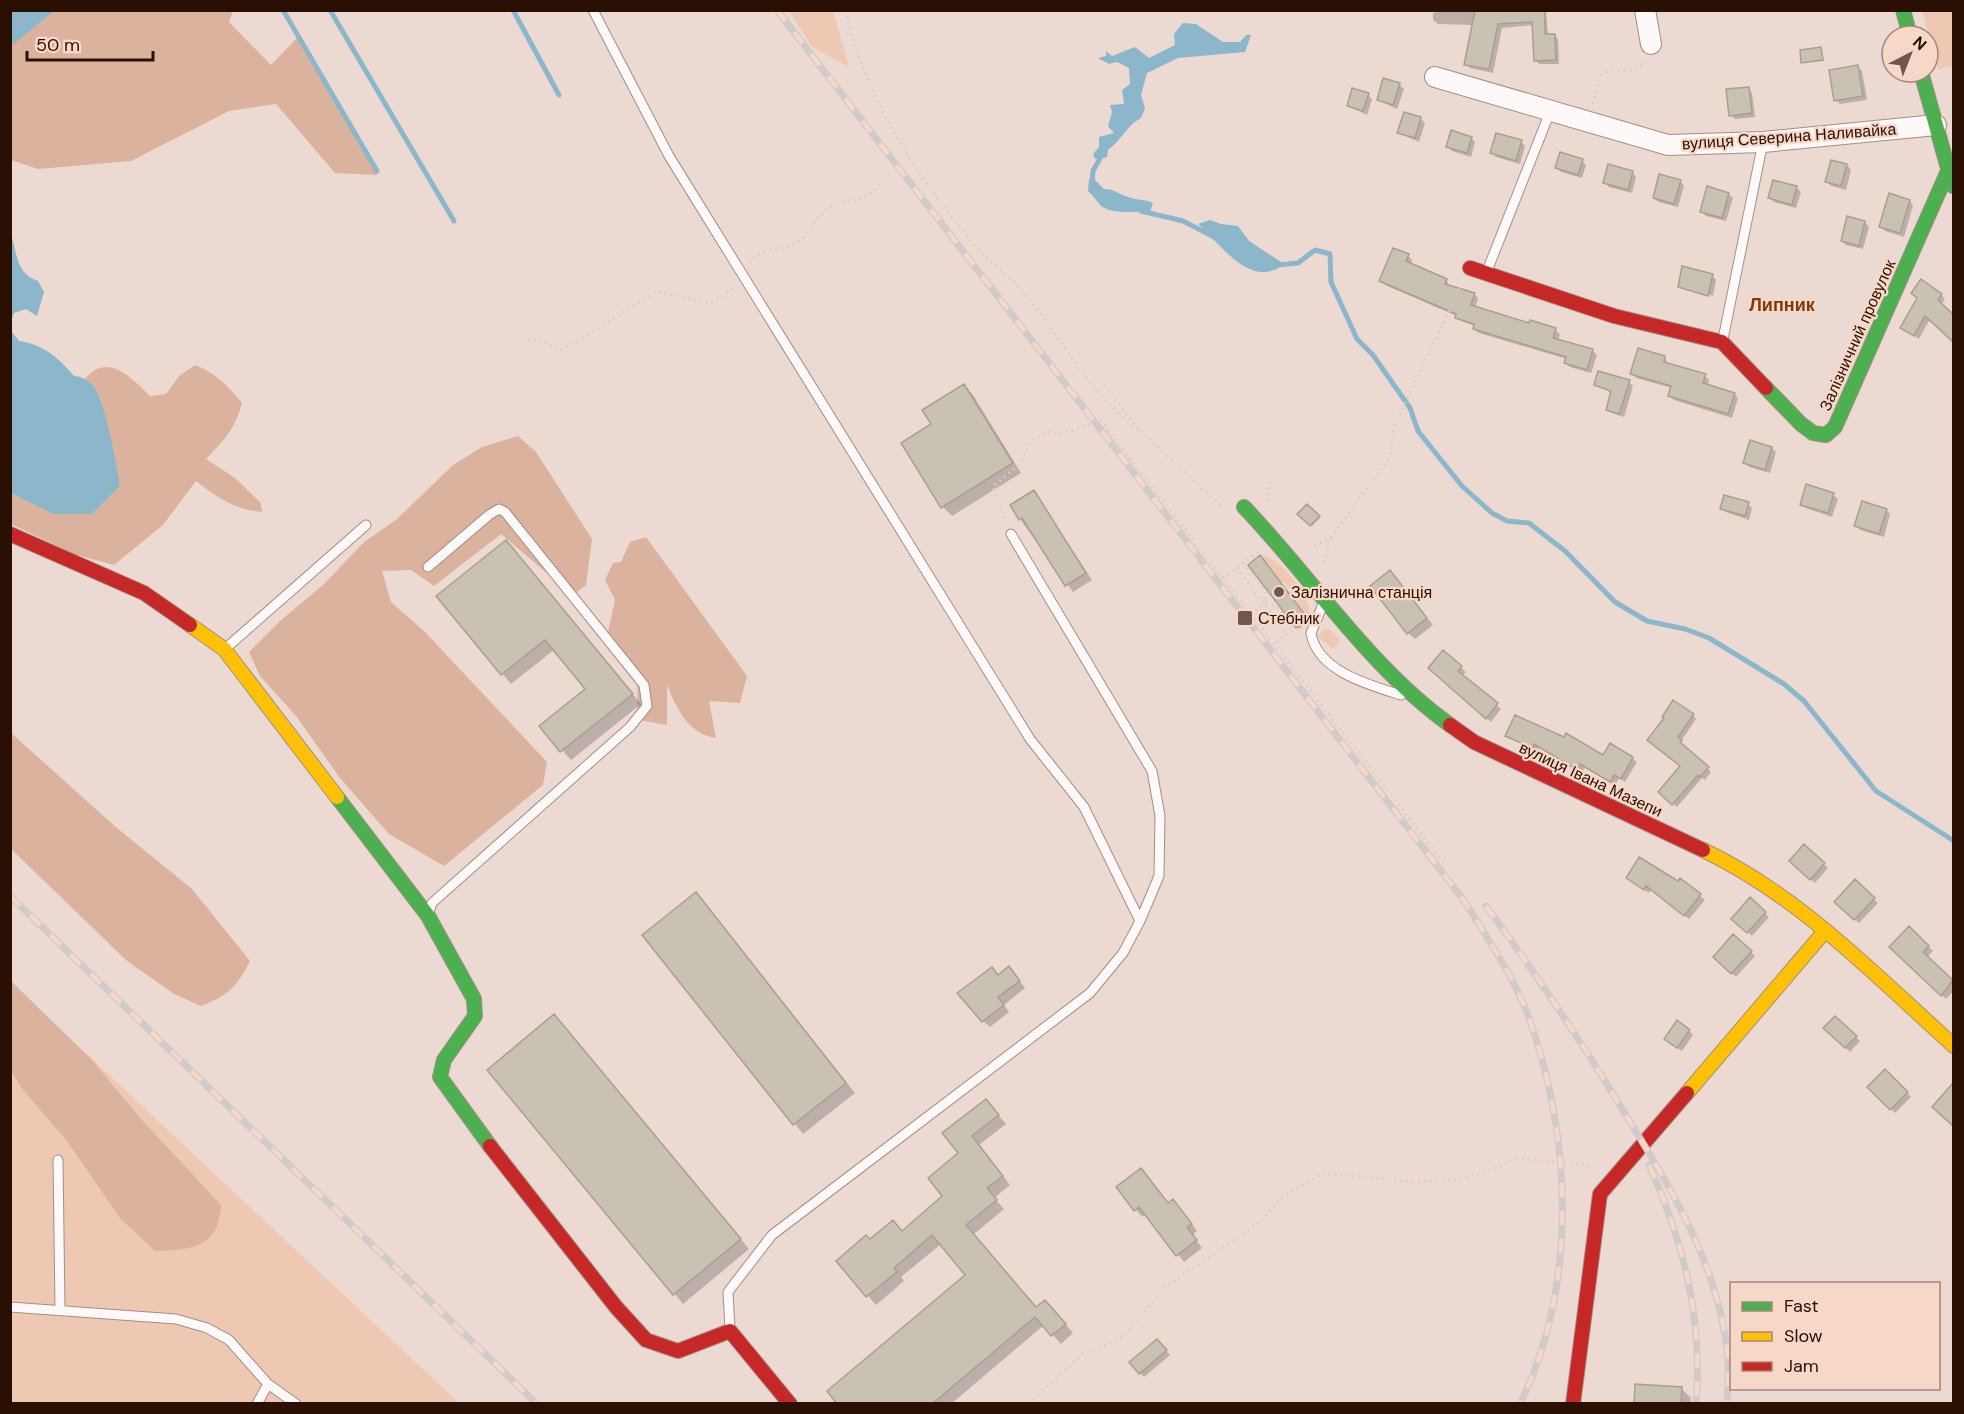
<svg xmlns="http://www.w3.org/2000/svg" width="1964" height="1414" viewBox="0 0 1964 1414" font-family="'DM Sans',sans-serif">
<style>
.green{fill:#efc8b4}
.forest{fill:#dab29e}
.water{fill:#8cb6ca}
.shadow{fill:#0003}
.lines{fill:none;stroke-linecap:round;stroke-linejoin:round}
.stream{stroke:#8cb6ca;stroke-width:5}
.building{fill:#c9c1b1;stroke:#a8a08d;stroke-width:1.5}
.lane-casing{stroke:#a38e83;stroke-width:11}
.street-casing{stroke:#a38e83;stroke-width:22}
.fast-casing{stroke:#a38e83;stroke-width:16}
.slow-casing{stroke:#a38e83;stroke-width:16}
.jam-casing{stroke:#a38e83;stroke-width:16}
.path{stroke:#d3cdca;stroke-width:3;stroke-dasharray:1.5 4.5;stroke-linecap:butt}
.lane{stroke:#fcf9f8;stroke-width:9}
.street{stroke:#fcf9f8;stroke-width:20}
.fast{stroke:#4caf50;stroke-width:14}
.slow{stroke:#ffc107;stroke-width:14}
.jam{stroke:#c62828;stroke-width:14}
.rail-casing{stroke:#d0cbc8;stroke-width:7}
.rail{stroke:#f7d7c7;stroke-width:4.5;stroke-dasharray:14;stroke-linecap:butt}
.poi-dot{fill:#6e574b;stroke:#f7d7c7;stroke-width:2}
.labels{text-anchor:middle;stroke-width:4.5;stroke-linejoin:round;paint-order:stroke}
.street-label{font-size:16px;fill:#2a1002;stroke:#f7d7c7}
.poi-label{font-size:16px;fill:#2a1002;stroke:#f7d7c7;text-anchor:start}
.neighbourhood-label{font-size:18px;font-weight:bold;fill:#7b3b12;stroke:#f7d7c7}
</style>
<rect width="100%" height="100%" fill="#ecdad2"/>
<path class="green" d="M789,11H833L849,67L812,47Z
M1922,11H1953V66L1938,69Z
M1260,555C1280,557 1315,599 1309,619L1289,593L1291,591L1284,582L1281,583Z
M1329,629L1339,638V643L1333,649L1318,637L1322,630Z
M11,983L459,1403H11Z"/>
<path class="forest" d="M54,11H233L229,22L271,65L297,38L377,175L335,173L276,104L229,111L131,161L38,169L11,160L10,46Z
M195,365C216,373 228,386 242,403C234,431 225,439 206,459L235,478L261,503L262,512C236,510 216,497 196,481L163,525L114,565L74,554L11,524L10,493L31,501L92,514L120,486L94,387L85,379C107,351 132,378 150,396L166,394L179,376Z
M518,436L536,452L592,539L586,585L573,595L501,534L434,586L411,570L382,571L391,602L425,632L547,762L543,785L444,866L389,834L340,778L296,716L260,676L249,652L280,621L324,584L364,542L396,520L453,465L482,447Z
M646,537L747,676L740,703L709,701L716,738C688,734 677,709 667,685V725L638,720L637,668L607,637L615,600L605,580L613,563L621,562L630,542Z
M11,733L117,828L192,889L250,961C237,987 227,996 201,1006L174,994L126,960L11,849Z
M10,980L93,1061L140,1118L221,1205C219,1248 191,1250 155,1251L120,1218L67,1141L23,1090L11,1071Z"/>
<path class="water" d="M11,10H54V11L11,46Z
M1183,23L1196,24L1223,42H1240L1246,35H1251L1245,52L1178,58L1147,73L1141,95L1145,108L1141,118C1126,126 1121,141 1108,150L1107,157L1095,159L1093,154L1099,147V137L1114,133L1108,126L1112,112L1110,105L1124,104L1122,90L1130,84L1129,68L1117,62L1109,64L1098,58L1106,56V51L1112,56L1135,47L1149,58L1175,45L1174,34Z
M1089,179L1095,180L1104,189C1115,189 1118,194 1128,197C1136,200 1144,199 1153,203L1150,212C1136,211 1114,215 1101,206C1097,202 1093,195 1088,191Z
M1210,220L1221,224L1238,226L1249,241L1284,264C1251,291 1221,244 1198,224Z
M10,231C17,250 15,274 38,281L44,292L37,316L26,309L14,313L11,321Z
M11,331L19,341C44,345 58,357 74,376C81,376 89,380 94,387C106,405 116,463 120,486L92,514H54L11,493Z"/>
<path class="shadow" d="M1448,10H1546L1548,36L1554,35L1558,39L1559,64H1539L1535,60L1534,25L1502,28L1493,73L1470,68L1466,64L1474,25L1438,24L1433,20V13Z
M1821,49L1824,61L1803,62Z
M1858,67L1862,71L1867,100L1840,104L1836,100Z
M1399,84L1404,89L1397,109L1378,100Z
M1748,88L1752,93L1755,117L1735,119L1730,115Z
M1368,95L1372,99L1367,115L1349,106Z
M1405,114L1421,119L1425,123L1419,142L1399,133Z
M1471,138L1475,142L1471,157L1452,151L1447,146Z
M1521,142L1525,146L1520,164L1496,157L1492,153Z
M1582,161L1586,165L1582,178L1561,172L1557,168Z
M1847,165L1851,170L1846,190L1831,186L1827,181Z
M1632,172L1636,177L1632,193L1609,187L1605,182Z
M1680,181L1684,186L1678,207L1659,202L1654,198Z
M1796,187L1801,192L1796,208L1774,202L1770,198Z
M1728,194L1733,198L1726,221L1706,216L1702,212Z
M1909,201L1913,205L1904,237L1885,231L1881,226Z
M1865,222L1869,227L1863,249L1846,245L1842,241Z
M1408,255L1412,260L1410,265L1446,280L1450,287L1474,294L1478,298L1475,308L1530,325L1555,330L1560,334L1558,341L1592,350L1597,355L1591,373L1570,367L1566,363L1567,359L1479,333L1474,329L1475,326L1461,321L1457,316L1385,285L1381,280Z
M1712,275L1716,280L1713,296L1680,287Z
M1941,295L1945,299L1941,305L1954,316V340L1930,319L1919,339L1902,328Z
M1665,357L1668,365L1705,376L1709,380L1708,386L1734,394L1738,398L1732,418L1674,400L1670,396L1672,388L1636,378L1632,373Z
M1629,382L1633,386L1624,417L1612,413L1607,409L1612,393L1595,385Z
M964,386L973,395L1021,473L952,516L943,507L933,424Z
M1772,448L1776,452L1770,473L1749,467L1745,462Z
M1034,492L1092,580L1073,592L1020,519Z
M1833,495L1838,499L1832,517L1806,508L1801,504Z
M1748,504L1752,508L1749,520L1726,512L1721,508Z
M1307,506L1320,518L1312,526L1299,514Z
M1886,510L1890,514L1884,537L1860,530L1856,525Z
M506,542L641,704L571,760L541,726L587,690L555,649L511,684L439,596Z
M1260,557L1309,622L1299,629L1250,565Z
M1396,579L1433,625L1415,639L1408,633Z
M1443,652L1466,672L1462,676L1501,709L1491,722L1434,672Z
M1693,715L1696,719L1681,741L1683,747L1711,772L1705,780L1702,778L1677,807L1664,796L1682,766L1666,718Z
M1507,736L1564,739L1603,757L1632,758L1637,762L1625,782L1619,778L1615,785L1585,768L1581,773L1539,747L1537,751Z
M1804,846L1828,868L1815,883L1791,861Z
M1627,878L1678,883L1681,880L1705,900L1689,919L1651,889L1649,893Z
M1855,882L1878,903L1859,923L1836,902Z
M1750,900L1769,917L1752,936L1733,919Z
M705,904L855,1093L803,1134L644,935Z
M1909,928L1933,951L1927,957L1954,982V991L1946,999L1891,947Z
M1733,936L1755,956L1736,977L1715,957Z
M1015,975L1025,988L1004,1005L1009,1012L990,1027L983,1021L999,976Z
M554,1016L749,1249L683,1304L489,1070Z
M1835,1018L1860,1041L1850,1052L1825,1028Z
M1689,1031L1693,1035L1682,1051L1670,1043Z
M1885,1071L1911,1097L1895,1113L1869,1087Z
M986,1101L1006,1124L979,1145L1010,1185L994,1198L1004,1209L974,1234L1037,1309L1053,1310L1073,1333L1061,1344L1044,1325L951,1404H839L968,1275L941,1244L901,1277L904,1281L876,1305L838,1261L870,1241L903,1232L945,1196L960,1153Z
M1118,1187L1179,1208L1197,1231L1192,1235L1202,1248L1184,1262L1146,1214L1142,1217Z
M1161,1345L1170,1355L1144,1377L1140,1373Z
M1682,1389L1691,1398V1404H1635Z"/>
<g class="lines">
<path class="stream" d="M283,10L377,171
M330,10L454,221
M513,10L559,95
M1092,185L1093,171L1103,153
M1141,211L1183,221L1216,238
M1277,265L1298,263L1315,250L1330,254L1331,282L1357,339L1373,355L1410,408L1418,431L1462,486L1492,513L1507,521L1529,523L1565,551L1615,602L1647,621L1685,629L1709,638L1784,684L1804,701L1876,791L1954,841"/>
</g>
<path class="building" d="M1475,10H1545V34H1555L1556,60L1534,61L1532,22L1498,24L1489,69L1464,65Z
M1821,47L1823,60L1801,63L1800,50Z
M1858,65L1863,96L1834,101L1829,70Z
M1383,78L1400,83L1393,105L1377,100Z
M1749,87L1752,113L1729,116L1726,89Z
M1352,88L1369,93L1363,111L1347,106Z
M1404,112L1421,117L1415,138L1397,133Z
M1451,130L1472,137L1467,153L1446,147Z
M1496,133L1522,140L1516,161L1490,153Z
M1560,152L1583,159L1578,175L1555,168Z
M1831,160L1847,164L1841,186L1825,182Z
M1608,164L1633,171L1628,190L1603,183Z
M1659,174L1681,180L1674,204L1653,198Z
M1773,180L1797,186L1792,205L1768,198Z
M1707,186L1729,193L1722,218L1700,212Z
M1889,193L1910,200L1900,233L1879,227Z
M1847,216L1865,221L1859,246L1841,241Z
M1393,248L1409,254L1406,261L1447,279L1445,284L1475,293L1471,305L1529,323L1530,320L1556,328L1553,338L1593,349L1587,370L1564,363L1566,357L1473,329L1474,324L1455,318L1456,314L1379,281Z
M1682,266L1713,274L1708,296L1678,287Z
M1921,279L1942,294L1938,300L1953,314V342L1925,316L1914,336L1900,328L1917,298L1911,293Z
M1638,348L1665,356L1664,362L1706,374L1703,383L1735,393L1728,414L1668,396L1671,386L1630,374Z
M1598,371L1630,380L1619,414L1606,410L1611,391L1594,385Z
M964,384L1013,463L941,508L901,443L931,424L922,410Z
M1750,440L1772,447L1765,470L1743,463Z
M1806,484L1834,493L1828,513L1800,505Z
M1034,490L1086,573L1065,586L1022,518L1019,520L1010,505Z
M1724,495L1749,502L1745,516L1720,509Z
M1862,501L1887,509L1879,534L1854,526Z
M1307,504L1320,516L1310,526L1297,514Z
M506,540L633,694L560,752L539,726L585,689L545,640L501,675L436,596Z
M1260,555L1308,619L1296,628L1248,565Z
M1390,570L1427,618L1407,634L1370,586Z
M1443,650L1462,666L1458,671L1498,703L1486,719L1428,668Z
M1673,700L1694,714L1678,737L1682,740L1680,742L1709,767L1700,777L1698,775L1672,805L1658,792L1680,766L1647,740L1664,718L1662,717Z
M1515,715L1564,737L1566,733L1603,755L1610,743L1633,757L1621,779L1614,775L1610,782L1580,764L1577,770L1534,744L1533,748L1505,736Z
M1804,844L1825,863L1810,880L1789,861Z
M1639,857L1678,881L1680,878L1701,894L1684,916L1646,886L1644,890L1626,878Z
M1855,879L1875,898L1854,920L1834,902Z
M696,892L846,1083L793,1125L642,935Z
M1750,897L1766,912L1747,933L1731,919Z
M1909,926L1929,946L1923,952L1953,980L1941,996L1889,947Z
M1733,934L1752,951L1731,974L1713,957Z
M1009,966L1020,981L998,997L1004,1005L982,1022L957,993L992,967L998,975Z
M554,1014L741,1239L673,1295L487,1070Z
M1835,1016L1857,1036L1845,1048L1823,1028Z
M1677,1020L1690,1030L1677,1048L1664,1039Z
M1885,1069L1908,1092L1890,1110L1867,1087Z
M1953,1083V1126L1932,1107Z
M986,1099L999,1115L972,1136L1003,1176L987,1188L997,1200L966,1225L1036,1307L1045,1300L1066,1324L1051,1336L1035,1317L932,1404H837L827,1391L965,1275L932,1235L894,1268L897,1272L866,1297L836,1261L866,1235L870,1239L893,1220L902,1231L942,1196L928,1178L958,1153L942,1133Z
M1141,1168L1168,1203L1173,1199L1192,1224L1187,1227L1197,1240L1176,1256L1139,1207L1134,1211L1116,1187Z
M1157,1339L1167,1350L1139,1374L1129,1362Z
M1635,1384L1682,1387L1681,1404H1634Z"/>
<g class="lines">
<defs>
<path id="lane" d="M593,10L669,156L1030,739L1084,807L1140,921L1123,953L1090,993L772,1235L728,1292L730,1329
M1487,271L1550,112
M1723,339L1763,142
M1011,534L1152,771L1160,816L1159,876L1140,921
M428,567L489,515L499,509L505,512L644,685L647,706L630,727L432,903L429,912
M1324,602L1311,633C1317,671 1369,685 1401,695
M226,648L366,525
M58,1160L60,1309
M10,1307L176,1319L207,1328L229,1340L268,1384L296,1404
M257,1404L268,1384"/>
<path id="street" d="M1645,10L1651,44
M1435,77L1668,145L1763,142L1936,125"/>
<path id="fast" d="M1903,10L1910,36
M1921,72L1953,186
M1766,388L1801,424L1813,433L1826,435L1835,427L1948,171
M1244,507C1312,578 1369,667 1450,725
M337,797L428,916L474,999L475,1016L444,1060L440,1077L490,1146"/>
<path id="slow" d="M190,625L224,649L337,797
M1703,850C1800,896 1875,975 1954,1046
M1687,1093L1825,931"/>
<path id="jam" d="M1470,268L1614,316L1722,342L1766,388
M10,534L144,593L190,625
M1450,725L1474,742L1703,850
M490,1146L616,1307L646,1340L678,1351L730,1331L790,1404
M1573,1404L1600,1194L1687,1093"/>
</defs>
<use href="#lane" class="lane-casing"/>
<use href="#street" class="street-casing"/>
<use href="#fast" class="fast-casing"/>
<use href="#slow" class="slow-casing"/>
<use href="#jam" class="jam-casing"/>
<path class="path" d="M846,10C862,94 919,180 974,244C988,262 1009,274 1023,292C1065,341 1085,390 1140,430
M1593,104L1600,76L1606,72L1639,69L1646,61
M750,263C761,247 781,251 796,243C812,235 815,214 831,207C853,196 862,205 881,184
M528,340H541L559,350L578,341L657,291L710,303L723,296L734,286
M1104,385L1136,426
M1140,431L1224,508
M1267,501L1271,477
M1006,524L993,487L1020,464L1031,441L1049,432L1057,435L1101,421L1444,863
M1309,548L1331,537L1390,457L1394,426L1460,288
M1324,562L1331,537
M1244,563L1266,592L1264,603
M1237,568L1286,634
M1223,578L1258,552
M1266,605H1276L1294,629L1274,644
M1251,614L1270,599
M1030,1404L1082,1354L1120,1340L1164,1288L1262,1221L1281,1198L1323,1173L1413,1182L1461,1179L1501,1166L1517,1158L1595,1166"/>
<use href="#lane" class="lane"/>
<use href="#street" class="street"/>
<use href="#fast" class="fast"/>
<use href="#slow" class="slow"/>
<use href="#jam" class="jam"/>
<defs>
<path id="rail" d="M777,10L1465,902C1488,939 1514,977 1529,1018C1572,1140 1578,1285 1520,1404
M10,896L537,1404
M1486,906C1531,967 1573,1029 1613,1094C1663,1176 1719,1259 1728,1358C1729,1373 1728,1389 1727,1404
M1649,1165C1684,1242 1703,1319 1696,1404"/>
</defs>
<use href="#rail" class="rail-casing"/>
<use href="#rail" class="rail"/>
</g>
<g class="poi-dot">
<circle cx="1279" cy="592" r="6"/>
<rect x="1237" y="610" width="16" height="16" rx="3"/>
</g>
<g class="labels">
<g class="street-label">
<text transform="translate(1789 136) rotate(-4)" y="6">вулиця Северина Наливайка</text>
<text transform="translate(1857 335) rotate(-66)" y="6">Залізничний провулок</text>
<text transform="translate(1591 779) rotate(25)" y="6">вулиця Івана Мазепи</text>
</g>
<g class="poi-label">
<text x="1291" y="598">Залізнична станція</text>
<text x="1258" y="624">Стебник</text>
</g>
<g class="neighbourhood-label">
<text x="1782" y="311">Липник</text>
</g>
</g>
<rect width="1964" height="1414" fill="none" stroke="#2a1002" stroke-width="24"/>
<rect x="1730" y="1282" width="210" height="108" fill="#f7d7c7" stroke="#a58778" stroke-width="1.5"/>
<rect x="1742" y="1302" width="30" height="9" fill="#4caf50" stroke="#a58778" stroke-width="1.5"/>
<text x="1784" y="1312" font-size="18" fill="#2a1002">Fast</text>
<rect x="1742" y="1332" width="30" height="9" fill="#ffc107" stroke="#a58778" stroke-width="1.5"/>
<text x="1784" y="1342" font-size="18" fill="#2a1002">Slow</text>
<rect x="1742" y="1362" width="30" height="9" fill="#c62828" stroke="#a58778" stroke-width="1.5"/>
<text x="1784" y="1372" font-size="18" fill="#2a1002">Jam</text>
<g transform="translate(1910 54) rotate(42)"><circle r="28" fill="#f7d7c7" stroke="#a58778" stroke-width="1.5"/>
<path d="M0-4.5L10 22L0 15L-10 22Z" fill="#6e574b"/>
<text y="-9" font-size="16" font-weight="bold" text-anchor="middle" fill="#2a1002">N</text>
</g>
<path d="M27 51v9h126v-9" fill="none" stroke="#2a1002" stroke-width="3"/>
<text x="36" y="51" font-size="18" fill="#2a1002" stroke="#f7d7c7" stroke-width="4.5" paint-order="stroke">50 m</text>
</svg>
